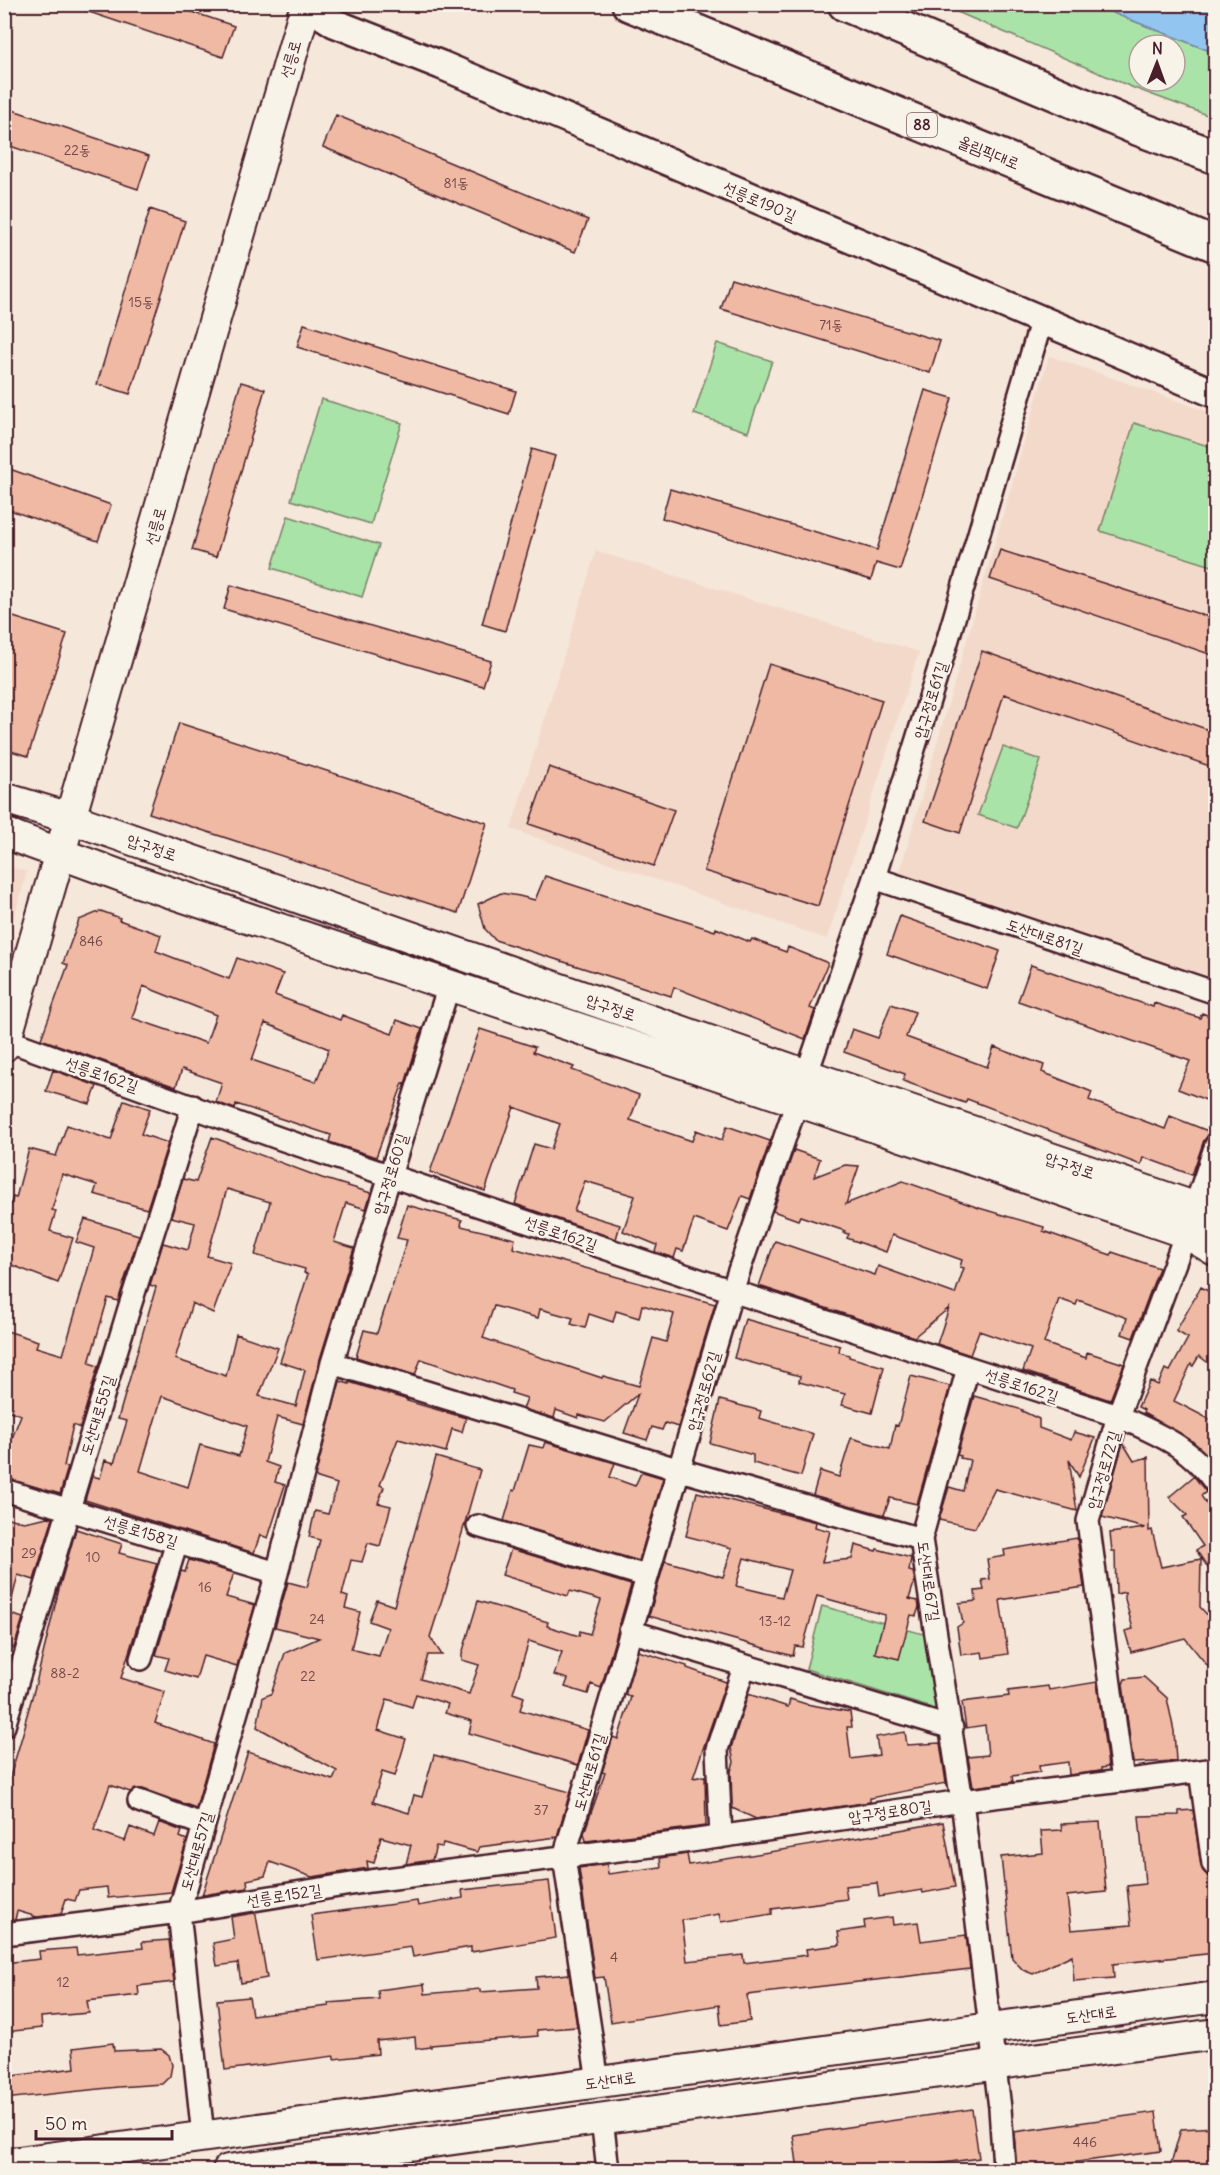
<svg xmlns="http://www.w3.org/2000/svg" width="1220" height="2175" viewBox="0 0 1220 2175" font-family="Delius,'Poor Story',sans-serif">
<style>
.built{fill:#f3d9ca}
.green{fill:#aae3a7;stroke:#7a8169;stroke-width:1.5;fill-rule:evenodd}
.water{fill:#92c6f0;stroke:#7583a1;stroke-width:1.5}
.building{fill:#efb9a3;stroke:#4a1f2b;stroke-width:1.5;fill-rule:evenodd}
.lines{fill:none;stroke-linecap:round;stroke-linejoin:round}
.minor-casing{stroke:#4a1f2b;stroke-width:26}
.tertiary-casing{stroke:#4a1f2b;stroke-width:32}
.secondary-casing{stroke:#4a1f2b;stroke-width:34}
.trunk-casing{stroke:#4a1f2b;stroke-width:38}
.minor{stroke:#f7f3e8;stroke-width:21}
.tertiary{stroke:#f7f3e8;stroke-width:27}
.secondary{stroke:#f7f3e8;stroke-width:30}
.trunk{stroke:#f7f3e8;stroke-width:33}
.labels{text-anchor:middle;stroke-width:4.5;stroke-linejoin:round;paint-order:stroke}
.number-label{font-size:14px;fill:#734649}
.shield{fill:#f7f3e8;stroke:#7e5f64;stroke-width:1.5}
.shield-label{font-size:15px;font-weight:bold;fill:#4a1f2b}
.street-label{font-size:16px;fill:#4a1f2b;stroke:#f7f3e8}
</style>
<rect width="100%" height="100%" fill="#f5e7da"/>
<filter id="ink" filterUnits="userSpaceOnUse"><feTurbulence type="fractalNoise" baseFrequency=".0167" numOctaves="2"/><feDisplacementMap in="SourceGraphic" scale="12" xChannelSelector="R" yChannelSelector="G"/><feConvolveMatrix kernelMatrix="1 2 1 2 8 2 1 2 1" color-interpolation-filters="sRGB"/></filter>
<g filter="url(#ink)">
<path class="built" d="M1049,356L1215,414V982L898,878Z
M596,551L919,652L827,939L511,829Z
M5,865L27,872L5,948L4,865Z"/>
<path class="green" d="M941,5H1093L1215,53V118L1134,88ZM1139,45H1175V81H1139Z
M717,343L772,361L748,432L694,414Z
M321,399L402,423L371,524L291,500Z
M1134,423L1215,448V567L1100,531Z
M288,516L379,545L362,597L272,568Z
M1003,747L1041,760L1017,828L978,815Z
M822,1606L927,1635L938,1710L806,1669Z"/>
<path class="water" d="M1093,5H1215V53Z"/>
<path class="building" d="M74,4H169L234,26L223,57L74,7Z
M4,107L149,156L138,189L4,144Z
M336,115L588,220L575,252L323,147Z
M150,209L185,221L130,394L97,384Z
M731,278L940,341L930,373L721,309Z
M304,324L516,391L509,414L297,347Z
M241,382L265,389L216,557L192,550Z
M925,390L952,398L900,570L876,563L871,580L662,518L670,489L877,550Z
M532,449L555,456L505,631L482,624Z
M4,467L111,505L98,541L4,508Z
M1000,550L1215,619V656L990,579Z
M231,585L491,661L483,686L224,609Z
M4,614L67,634L28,756L4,749Z
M982,651L1215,732V768L1004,694L960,833L925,821Z
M769,664L882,700L818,906L704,871Z
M179,723L487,823L458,913L149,813Z
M549,767L674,810L654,866L529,824Z
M545,876L715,931L716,928L750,942L752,939L786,952L788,947L828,963L810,1008L815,1010L805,1039L674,987L671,996L495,940L485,929L478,904L501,893L519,896L535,900Z
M101,911L120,918L119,920L161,935L156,951L229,979L237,958L283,974L275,995L340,1020L342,1015L392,1034L397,1020L422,1029L405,1084L403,1083L376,1157L329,1142L331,1135L236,1104L235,1109L216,1102L222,1083L182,1069L176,1087L41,1039L68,965L63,963L79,920ZM143,986L216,1015L206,1043L132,1018ZM265,1023L329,1049L316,1082L252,1060Z
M900,916L1000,951L987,989L887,954Z
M1031,965L1153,1007L1154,1003L1200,1018L1202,1013L1215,1018V1090L1211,1102L1178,1089L1190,1061L1018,1001Z
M891,1004L915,1012L906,1037L987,1067L994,1047L1044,1065L1042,1072L1092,1092L1089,1100L1165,1129L1170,1116L1213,1133L1204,1140L1192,1175L1143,1157L1141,1165L967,1099L965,1103L903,1081L905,1074L844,1052L852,1029L878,1038Z
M480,1029L535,1047L533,1052L574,1067L572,1070L639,1095L630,1120L692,1141L696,1130L722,1140L727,1126L770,1141L750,1199L742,1196L728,1231L694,1219L683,1251L677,1249L674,1258L655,1252L657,1245L623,1231L635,1196L585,1181L574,1211L620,1225L616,1239L515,1204L534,1144L551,1149L560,1124L514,1107L485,1191L430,1172Z
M53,1070L97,1086L90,1104L46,1091Z
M124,1100L150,1109L141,1134L168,1143L147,1209L94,1194L97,1185L62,1174L52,1210L56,1211L50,1231L73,1238L58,1283L4,1262L5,1222L13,1197L16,1198L29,1149L56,1156L67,1125L111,1140Z
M212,1137L322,1178L371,1193L366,1209L346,1203L334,1242L354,1248L320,1359L303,1424L277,1417L265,1462L279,1467L275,1482L285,1485L268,1538L260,1535L254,1553L85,1500L92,1476L100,1478L105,1460L114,1463L127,1421L118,1419L156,1287L150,1285L163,1243L188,1250L195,1223L171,1217L183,1179L196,1182ZM227,1189L270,1202L255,1255L305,1269L304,1273L308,1274L280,1362L305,1370L296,1406L259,1396L278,1348L236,1334L226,1376L175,1359L192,1303L213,1313L231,1263L207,1256ZM162,1396L247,1426L239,1456L200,1445L188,1487L140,1471Z
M794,1150L820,1159L814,1177L845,1165L859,1166L846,1204L903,1181L979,1208L1044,1227L1043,1231L1111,1255L1112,1252L1159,1268L1133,1338L1122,1334L1127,1318L1078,1300L1076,1305L1059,1299L1044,1343L1086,1358L1087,1352L1124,1364L1110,1400L1023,1371L1031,1349L979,1331L970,1355L937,1344L949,1308L914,1337L759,1286L775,1241L875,1275L878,1266L955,1294L964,1268L960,1267L962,1260L892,1235L886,1252L847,1238L849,1234L844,1233L845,1231L800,1216L798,1220L773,1211Z
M407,1205L462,1220L461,1226L515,1239L513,1248L715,1304L678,1427L665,1423L662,1430L652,1427L647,1440L624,1433L638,1394L605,1422L579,1415L578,1418L556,1410L554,1418L523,1409L527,1398L511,1393L512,1390L421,1359L415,1375L356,1357L364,1330L377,1333L407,1240L397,1238ZM642,1305L674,1314L666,1342L653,1338L639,1386L603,1376L602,1378L483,1338L494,1306L538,1318L540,1309L573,1318L571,1324L585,1328L589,1314L613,1322L616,1311L639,1318Z
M85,1219L139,1235L118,1301L108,1298L89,1363L98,1366L80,1428L73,1425L64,1466L68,1467L60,1494L4,1478V1459L21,1415L4,1409V1330L38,1341L36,1347L63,1355L94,1248L76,1242Z
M1201,1287L1215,1295V1368L1199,1356L1193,1366L1191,1364L1174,1401L1215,1422V1462L1191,1440L1143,1413L1144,1410L1138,1407L1150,1381L1158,1385L1165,1369L1170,1371L1188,1338L1176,1331Z
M745,1319L840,1346L839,1352L849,1355V1357L884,1367L872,1413L842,1405L845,1394L799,1382L800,1376L734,1358Z
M911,1376L950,1386L917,1504L890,1498L884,1515L813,1495L820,1471L839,1477L851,1438L890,1449L895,1425L898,1426Z
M340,1381L349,1384V1382L408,1400L407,1401L466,1418L462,1432L452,1429L446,1452L398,1439L380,1485L384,1487L378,1503L391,1506L380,1546L368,1543L362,1562L351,1560L342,1595L348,1597L345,1608L360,1612L351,1649L379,1656L388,1628L369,1621L377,1600L394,1606L436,1457L480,1470L445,1593H444L430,1637L442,1655H428L421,1679L469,1694L479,1665L462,1660V1654L478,1601L548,1622L547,1626L579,1636L580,1631L590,1634L601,1600L570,1591L568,1596L502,1575L511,1549L631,1585L601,1688L591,1684L588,1694L565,1687L568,1679L554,1675L562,1652L529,1641L513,1693L524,1697L520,1710L588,1730L578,1765L469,1733L472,1721L445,1713L448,1704L416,1694L412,1707L387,1699L378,1730L406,1739L395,1776L382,1772L373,1802L409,1813L414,1795L422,1797L434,1755L570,1792L557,1837L479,1847L477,1852L443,1843L442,1847L436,1846L432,1860L406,1864L411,1845L381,1837L374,1863L367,1861L368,1868L312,1877L270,1862L265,1876L247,1880L248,1888L202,1895L248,1752L333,1780L337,1771L257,1727L263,1697L271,1694L285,1653L319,1638L275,1627L288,1582L307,1587L320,1540L309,1537L315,1511L328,1514L337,1484L315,1477Z
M974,1396L1023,1410L1022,1411L1039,1419V1428L1071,1440L1074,1432L1095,1438L1079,1477L1069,1460L1077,1511L995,1489L975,1528L939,1520L949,1487L963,1491L970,1460L960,1458L961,1456L957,1455Z
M720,1400L761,1411L759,1418L813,1434L801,1476L753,1463V1455L710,1443Z
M545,1442L615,1463L610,1477L635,1486L640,1475L643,1472L663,1478L639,1561L504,1521L513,1490L515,1491L529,1445L543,1448Z
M1123,1443L1134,1461L1148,1457L1149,1531L1152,1530L1161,1567L1201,1559L1200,1607L1215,1623V1675L1185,1638L1131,1652L1125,1631L1133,1629L1125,1599V1592L1116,1594L1115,1551H1112L1110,1533L1145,1528L1102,1517Z
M1194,1476L1206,1492L1201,1496L1215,1516V1578L1196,1550L1203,1546L1183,1517L1187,1515L1169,1497Z
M697,1492L816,1522L815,1527L830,1531L822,1562L852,1559L855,1545L876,1551L877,1549L911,1558L909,1571L913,1572L915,1580L909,1599L918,1601L919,1607L916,1616L911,1615L899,1659L875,1653L885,1615L817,1596L803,1647L795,1646L793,1656L649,1616L665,1561L723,1577L732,1548L686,1536ZM744,1558L790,1570L782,1597L736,1586Z
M4,1517L24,1522L48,1517L53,1518L34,1580L18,1575L10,1607L4,1606Z
M76,1529L122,1544L119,1553L157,1563L121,1678L165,1692L155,1723L214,1744L196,1808L143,1789H136L130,1792L110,1785L94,1830L125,1841L130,1827L154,1836L159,1822L182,1831L180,1837L187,1840L171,1892L108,1898L107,1887L79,1890L75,1901L66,1899L61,1914L37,1917L17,1911L15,1920L4,1921V1786L7,1787L26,1723L25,1722L36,1683L60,1585Z
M1077,1538L1084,1587L1000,1600L1008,1654L983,1658L982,1652L961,1655L957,1627L963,1623L959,1603L976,1601L975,1591L984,1590L982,1580L990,1579L987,1559L1005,1556L1004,1550Z
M189,1560L234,1573L226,1597L255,1605L237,1666L203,1656L196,1679L165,1670L169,1658L156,1655L181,1571L185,1572Z
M4,1612L23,1618L14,1648L4,1645Z
M638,1651L687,1666V1668L726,1682L693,1778L705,1776L706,1826L586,1841L584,1833L605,1773L602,1772L613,1737L618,1739L631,1697L625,1695Z
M1144,1677L1167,1698L1174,1731L1176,1761L1133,1763L1123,1684L1125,1679Z
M1097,1682L1108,1767L1101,1768V1771L1069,1775L1068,1762L1039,1766L1040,1772L1012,1776L1013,1782L973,1787L968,1757L988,1755L985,1725L966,1728L962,1702L1009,1696L1008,1691L1048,1686L1049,1690Z
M748,1694L788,1707L790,1699L806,1704L850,1712L852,1727H847L851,1759L879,1755L876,1737L905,1732L907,1745L940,1743L946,1783L870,1798V1802L756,1819L732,1808L731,1771L734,1762L731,1748Z
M1193,1810L1201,1866L1208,1877H1215V1953L1113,1964L1114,1978L1074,1981L1072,1955L1033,1974L1023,1970L1012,1958L1001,1857L1043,1853L1041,1831L1062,1830L1061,1824L1100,1822L1106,1892L1067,1896L1071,1930L1131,1925L1127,1886L1145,1884L1139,1816L1179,1815V1811Z
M943,1822L955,1887L923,1893L922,1890L879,1897L877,1883L845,1886L847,1899L772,1909V1914L721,1922L719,1914L682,1920L687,1961L743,1955L744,1963L807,1955L806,1949L840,1945L838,1932L865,1928L864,1921L892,1917L893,1925L918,1922L921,1941L966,1935L970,1969L747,1995L750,2021L721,2025L719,2005L611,2022L604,1977L595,1978L579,1868L607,1864L608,1874L661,1867L660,1858L687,1854L689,1865L868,1836Z
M549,1881L556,1938L471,1952V1947L413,1957L411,1947L318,1960L311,1915L417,1901L418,1906L463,1898L462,1890Z
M254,1913L256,1915L267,1978L241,1983L238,1963L217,1966L213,1943L234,1939L231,1917Z
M169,1940L174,1982L138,1986L139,1995L87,2001L89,2013L41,2017L42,2028L4,2032V1963L40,1959L39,1951L76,1948L77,1955L143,1948L142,1942Z
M569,1974L577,2027L537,2030L538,2036L431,2045V2047L416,2049L415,2037L377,2041L378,2054L334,2059V2056L225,2070L217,2000L249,1997L252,2015L329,2006L328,2003L379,1999L378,1990L424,1984L425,1994L480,1989V1992L537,1988L536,1977Z
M113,2043L114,2051L161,2049L169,2055L172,2065L170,2076L162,2084L118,2087L4,2099V2077L75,2068L73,2048Z
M972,2109L979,2158L922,2166L923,2170H798L793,2135Z
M1156,2112L1161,2151L1017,2170L1014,2132Z
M1215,2127V2147L1208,2170H1169L1181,2129Z"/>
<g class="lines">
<defs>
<path id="minor" d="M874,878L1216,993
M7,1040L281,1139L732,1291L1118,1416C1159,1435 1189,1445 1216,1484
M332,1363L680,1470L921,1539
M968,1368L921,1539L962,1801L1000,2108L1004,2167L1005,2170
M4,1490L277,1573
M478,1526L646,1576
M630,1631L952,1728
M141,1659L177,1542
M4,1726L128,1312L193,1106
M1200,1771L1213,1864
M1123,1781L1088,1521L1118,1416L1186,1233L1216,1145
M139,1801L204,1825
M721,1837L717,1749L744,1667
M4,1934L179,1912L370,1881L691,1841L962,1801L1216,1769
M598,2082L564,1857L732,1291L874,878L945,649L1041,322
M602,2119L608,2170
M203,2136L179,1912L277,1573L332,1363L449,985"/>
<path id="tertiary" d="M306,5L334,23L441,65L1216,394"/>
<path id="secondary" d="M4,798L70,818L807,1075L1194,1207L1216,1219
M4,833L127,878L980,1162L1186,1233L1216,1251
M4,1046L306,5
M4,2164L1216,1997
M228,2170L1216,2034"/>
<path id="trunk" d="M629,4L1216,245
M845,4L1137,128L1216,157"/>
</defs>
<use href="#minor" class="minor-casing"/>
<use href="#tertiary" class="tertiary-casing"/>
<use href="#secondary" class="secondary-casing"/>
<use href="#trunk" class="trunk-casing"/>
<use href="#minor" class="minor"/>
<use href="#tertiary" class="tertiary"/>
<use href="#secondary" class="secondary"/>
<use href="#trunk" class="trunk"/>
</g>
</g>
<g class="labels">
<g class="number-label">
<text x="77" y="155">22동</text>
<text x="456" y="188">81동</text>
<text x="141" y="307">15동</text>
<text x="831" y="330">71동</text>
<text x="91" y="946">846</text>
<text x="29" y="1558">29</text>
<text x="93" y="1562">10</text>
<text x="205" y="1592">16</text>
<text x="317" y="1624">24</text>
<text x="775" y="1626">13-12</text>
<text x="65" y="1678">88-2</text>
<text x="308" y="1681">22</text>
<text x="541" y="1815">37</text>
<text x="614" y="1962">4</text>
<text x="63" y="1987">12</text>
<text x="1085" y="2147">446</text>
</g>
<rect class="shield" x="907" y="113" width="30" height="24" rx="4.5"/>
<g class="shield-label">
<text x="922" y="130">88</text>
</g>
<g class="street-label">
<text transform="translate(290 59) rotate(-74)" y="6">선릉로</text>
<text transform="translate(989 152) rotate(22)" y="6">올림픽대로</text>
<text transform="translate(760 201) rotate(23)" y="6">선릉로190길</text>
<text transform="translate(155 526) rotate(-74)" y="6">선릉로</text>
<text transform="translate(930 700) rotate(-73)" y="6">압구정로61길</text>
<text transform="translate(152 847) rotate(19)" y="6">압구정로</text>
<text transform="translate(1045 936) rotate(19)" y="6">도산대로81길</text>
<text transform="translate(611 1007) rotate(19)" y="6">압구정로</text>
<text transform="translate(102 1074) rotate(19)" y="6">선릉로162길</text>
<text transform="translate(1070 1165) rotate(19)" y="6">압구정로</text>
<text transform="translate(390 1174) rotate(-73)" y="6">압구정로60길</text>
<text transform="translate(561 1233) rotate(19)" y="6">선릉로162길</text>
<text transform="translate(1022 1385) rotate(18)" y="6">선릉로162길</text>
<text transform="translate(703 1391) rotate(-74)" y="6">압구정로62길</text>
<text transform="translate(97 1415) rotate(-73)" y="6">도산대로55길</text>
<text transform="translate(1103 1470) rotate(-74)" y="6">압구정로72길</text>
<text transform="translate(141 1531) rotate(17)" y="6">선릉로158길</text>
<text transform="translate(929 1581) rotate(82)" y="6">도산대로67길</text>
<text transform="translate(589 1772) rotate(-74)" y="6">도산대로61길</text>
<text transform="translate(890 1811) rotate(-8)" y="6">압구정로80길</text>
<text transform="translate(196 1851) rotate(-74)" y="6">도산대로57길</text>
<text transform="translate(284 1895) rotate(-9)" y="6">선릉로152길</text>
<text transform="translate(1091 2014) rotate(-8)" y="6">도산대로</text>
<text transform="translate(610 2080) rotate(-8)" y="6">도산대로</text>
</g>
</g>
<rect width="1220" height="2175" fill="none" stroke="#f7f3e8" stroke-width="24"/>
<rect x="12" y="12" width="1196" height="2151" fill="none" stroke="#4a1f2b" stroke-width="2" filter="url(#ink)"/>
<g transform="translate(1157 63) rotate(1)"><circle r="28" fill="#f7f3e8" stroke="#b29e9c" stroke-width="1.5"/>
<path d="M0-4.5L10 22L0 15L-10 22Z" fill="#4a1f2b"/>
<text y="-9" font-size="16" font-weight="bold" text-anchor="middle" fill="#4a1f2b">N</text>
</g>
<path d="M36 2130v9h136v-9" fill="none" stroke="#4a1f2b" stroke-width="3"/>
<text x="45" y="2130" font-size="18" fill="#4a1f2b" stroke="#f7f3e8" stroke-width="4.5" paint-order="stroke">50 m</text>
</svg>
